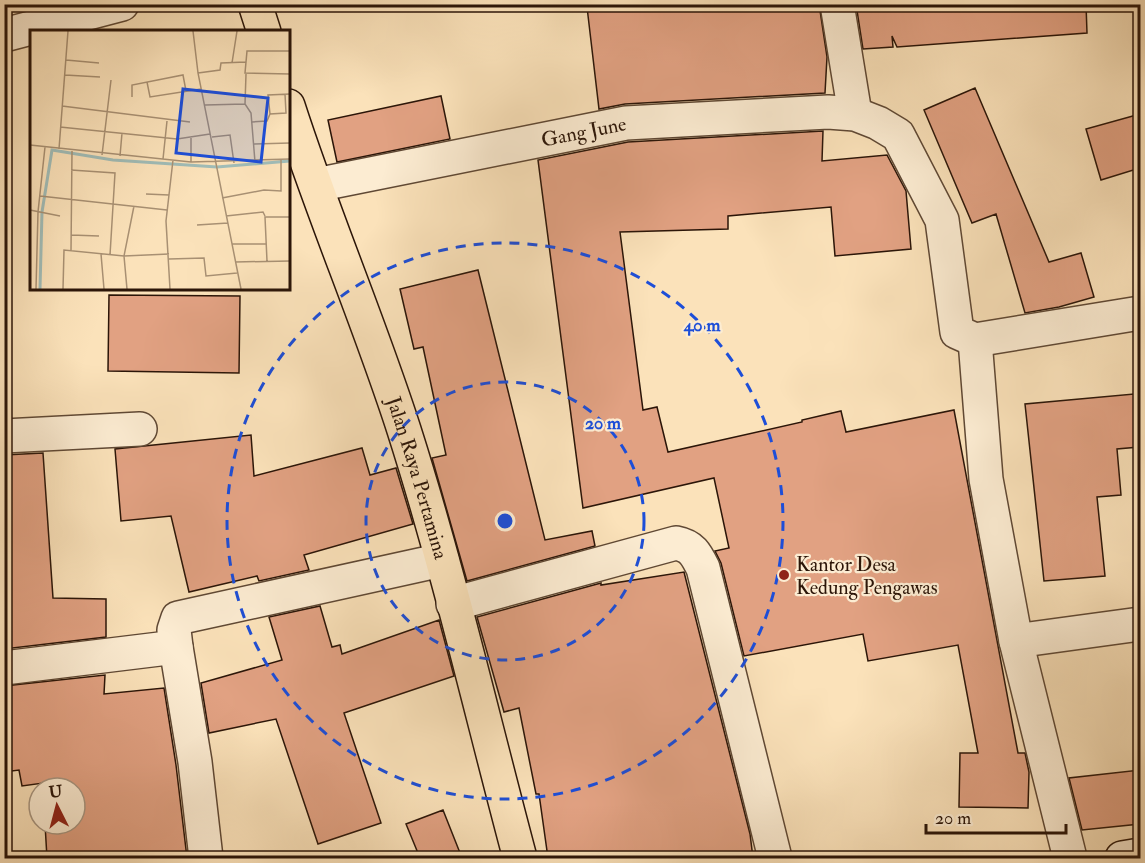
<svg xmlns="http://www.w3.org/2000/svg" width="1145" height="863" viewBox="0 0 1145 863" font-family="'IM FELL Double Pica',serif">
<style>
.building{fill:#e1a182;stroke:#2b1508;stroke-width:1.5}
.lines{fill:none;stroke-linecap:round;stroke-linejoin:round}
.street-casing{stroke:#5f4834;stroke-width:36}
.secondary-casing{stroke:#2b1508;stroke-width:36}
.primary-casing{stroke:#2b1508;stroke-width:36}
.street{stroke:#fcecd2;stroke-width:33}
.secondary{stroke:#fcecd2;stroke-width:33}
.primary{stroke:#fbe2ba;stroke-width:33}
.ring{fill:none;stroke:#1d4ed8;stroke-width:3;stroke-dasharray:10 8}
.poi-dot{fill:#8f2418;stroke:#fcecd2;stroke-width:2}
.labels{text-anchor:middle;stroke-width:4.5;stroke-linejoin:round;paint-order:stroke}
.street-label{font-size:20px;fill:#2b1508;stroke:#fcecd2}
.poi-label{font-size:20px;fill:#2b1508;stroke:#fcecd2;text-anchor:start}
.inset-river{fill:none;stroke:#a0bcb7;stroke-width:3}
.inset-road{fill:none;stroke:#a89073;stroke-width:1.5}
.view{fill:#1d4ed8;fill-opacity:0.15;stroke:#1d4ed8;stroke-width:3}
.inset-edge{fill:none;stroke:#2b1508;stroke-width:3}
.centre{fill:#1d4ed8;stroke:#fcecd2;stroke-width:3}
.ring-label{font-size:18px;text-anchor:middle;font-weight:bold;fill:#1d4ed8;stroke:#fcecd2;stroke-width:4.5;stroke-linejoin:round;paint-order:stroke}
</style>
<rect width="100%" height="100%" fill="#fbe2ba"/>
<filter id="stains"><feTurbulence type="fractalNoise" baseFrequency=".00333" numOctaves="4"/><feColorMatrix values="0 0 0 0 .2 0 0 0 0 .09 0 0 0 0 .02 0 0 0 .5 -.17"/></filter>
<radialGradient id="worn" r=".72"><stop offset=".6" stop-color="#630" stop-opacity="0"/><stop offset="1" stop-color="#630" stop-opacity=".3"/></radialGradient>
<path class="building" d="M609,4H819L827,57L825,93L625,104L599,109L587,7Z
M856,4H1086L1087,33L897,47L892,36L893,47L863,49Z
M975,88L1049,262L1081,253L1094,297L1059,307L1025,313L996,214L972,223L924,110Z
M441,96L450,139L337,162L328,120Z
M1140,114V168L1101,180L1086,129Z
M823,131L822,161L887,155L906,191L911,249L835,256L831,207L728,216V229L620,232L643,410L657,407L668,452L802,422V420L841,411L846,432L954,410L1018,753H1025L1029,772L1028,808L959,807L960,753H978L958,645L868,661L863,634L744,656L721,563L715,551L729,548L714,478L583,508L538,160L628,142Z
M478,270L545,540L592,531L595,546L467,581L432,458L446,455L423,347L414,349L400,289Z
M109,295L240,296L239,373L108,371Z
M1134,394L1139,447L1117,449L1121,495L1097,497L1105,576L1044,581L1025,404Z
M251,435L254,476L362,448L370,475L396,468L413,524L304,555L309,570L259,581L257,576L189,592L171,516L121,521L115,449Z
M43,453L53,598L106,599V637L4,649V455Z
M684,572L750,834L753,858H548L539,794H536L519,708L504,712L477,617L601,583V585Z
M320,606L332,647L340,645L342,654L439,620L454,676L344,713L381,823L318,844L276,719L209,733L201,683L282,660L269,617Z
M105,675L104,694L164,688L176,765L187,858H47L45,824H75V788H43V783L22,786L19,770L4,772V686Z
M1140,770V824L1082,830L1069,778Z
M443,810L462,858H420L406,824Z"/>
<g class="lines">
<defs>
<g id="street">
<path d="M837,4L855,114"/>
<path d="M4,35L122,4"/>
<path id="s1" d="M316,185L626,123L828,112L855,114L878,123L898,135L942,220L957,332L975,340L1140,313"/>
<path d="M975,340L986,479L1016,641L1070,858"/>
<path d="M4,436L140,429"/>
<path d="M453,604L676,543C692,546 696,554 703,568L775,858"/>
<path d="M1016,641L1140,624"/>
<path d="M4,668L176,647"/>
<path d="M206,858L195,762L176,647L174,630L178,618L442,560"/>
</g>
<path id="secondary" d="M1122,858L1140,855"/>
<g id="primary">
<path d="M255,4L264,32"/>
<path id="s2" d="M288,106C323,215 369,321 404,430C449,571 482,716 520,858"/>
</g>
</defs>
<use href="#street" class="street-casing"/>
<use href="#secondary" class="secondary-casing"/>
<use href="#primary" class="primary-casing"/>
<use href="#street" class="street"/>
<use href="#secondary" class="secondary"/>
<use href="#primary" class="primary"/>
</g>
<g class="ring">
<circle cx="505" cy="521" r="139"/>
<circle cx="505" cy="521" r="278"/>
</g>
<circle class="poi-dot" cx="784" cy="575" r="6"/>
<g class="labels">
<g class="street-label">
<text dy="7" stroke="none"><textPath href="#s1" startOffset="273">Gang June</textPath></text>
<text dy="7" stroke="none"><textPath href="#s2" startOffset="394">Jalan Raya Pertamina</textPath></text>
</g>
<g class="poi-label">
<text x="796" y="571">Kantor Desa<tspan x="796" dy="23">Kedung Pengawas</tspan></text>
</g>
</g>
<g transform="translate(30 30)">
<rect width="260" height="260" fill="#fbe2ba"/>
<path class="inset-river" d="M10,259L12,182L22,120L83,130L187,137L260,131"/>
<path class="inset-road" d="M163,1L168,43L211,259M260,21H217L215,43L260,44M36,30L69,33M202,33L207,1M168,43L190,40L191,33L216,32M216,44L215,74L221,83L225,132M35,45L70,47M117,52L120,67L171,59M102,67V55L153,45L156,61M175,75L215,74M32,76L160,92M240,84L238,65L260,64M222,92L237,91L240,84L256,83L255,64M30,97L147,109L180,104M182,107L200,105L204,133M161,108V132M223,114L260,113M0,115L161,132L260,129M29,119L38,1M72,125L81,50M90,126L92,103M133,129L137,91M41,140L85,143L80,225M116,164L139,165M10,166L137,180M192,168L234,160L251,161V129M0,180L30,186M196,186L233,182L235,186M167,195L198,193M41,205L69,206M202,214H236M41,221L42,121M71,224L74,259M139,229L174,228L176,246L207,243M237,231L235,187H260M205,232L260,231M6,259L8,182L15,117M33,259L34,220L94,226L139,224M97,259L94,226L104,176M140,259L136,191L143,130"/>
<path class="view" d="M153,59L238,68L231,132L146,123Z"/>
<rect width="260" height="260" class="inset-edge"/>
</g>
<circle cx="505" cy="521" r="9" class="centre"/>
<g class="ring-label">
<text x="702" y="331">40 m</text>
<text x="603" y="429">20 m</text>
</g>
<rect width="1145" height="863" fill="none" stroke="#fbe2ba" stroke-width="24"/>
<rect x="6" y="6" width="1133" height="851" fill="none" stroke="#2b1508" stroke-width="3"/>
<rect x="12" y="12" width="1121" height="839" fill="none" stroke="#2b1508" stroke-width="1.5"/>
<g transform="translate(57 806) rotate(354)"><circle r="28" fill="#fcecd2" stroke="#a89681" stroke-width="1.5"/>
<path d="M0-4.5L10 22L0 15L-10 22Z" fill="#8f2418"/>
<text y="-9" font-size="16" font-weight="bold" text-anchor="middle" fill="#2b1508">U</text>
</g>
<path d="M926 824v9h140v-9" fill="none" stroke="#2b1508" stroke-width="3"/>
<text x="935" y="824" font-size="18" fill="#2b1508" stroke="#fcecd2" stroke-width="4.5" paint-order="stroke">20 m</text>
<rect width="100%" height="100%" filter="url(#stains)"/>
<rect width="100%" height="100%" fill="url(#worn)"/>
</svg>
